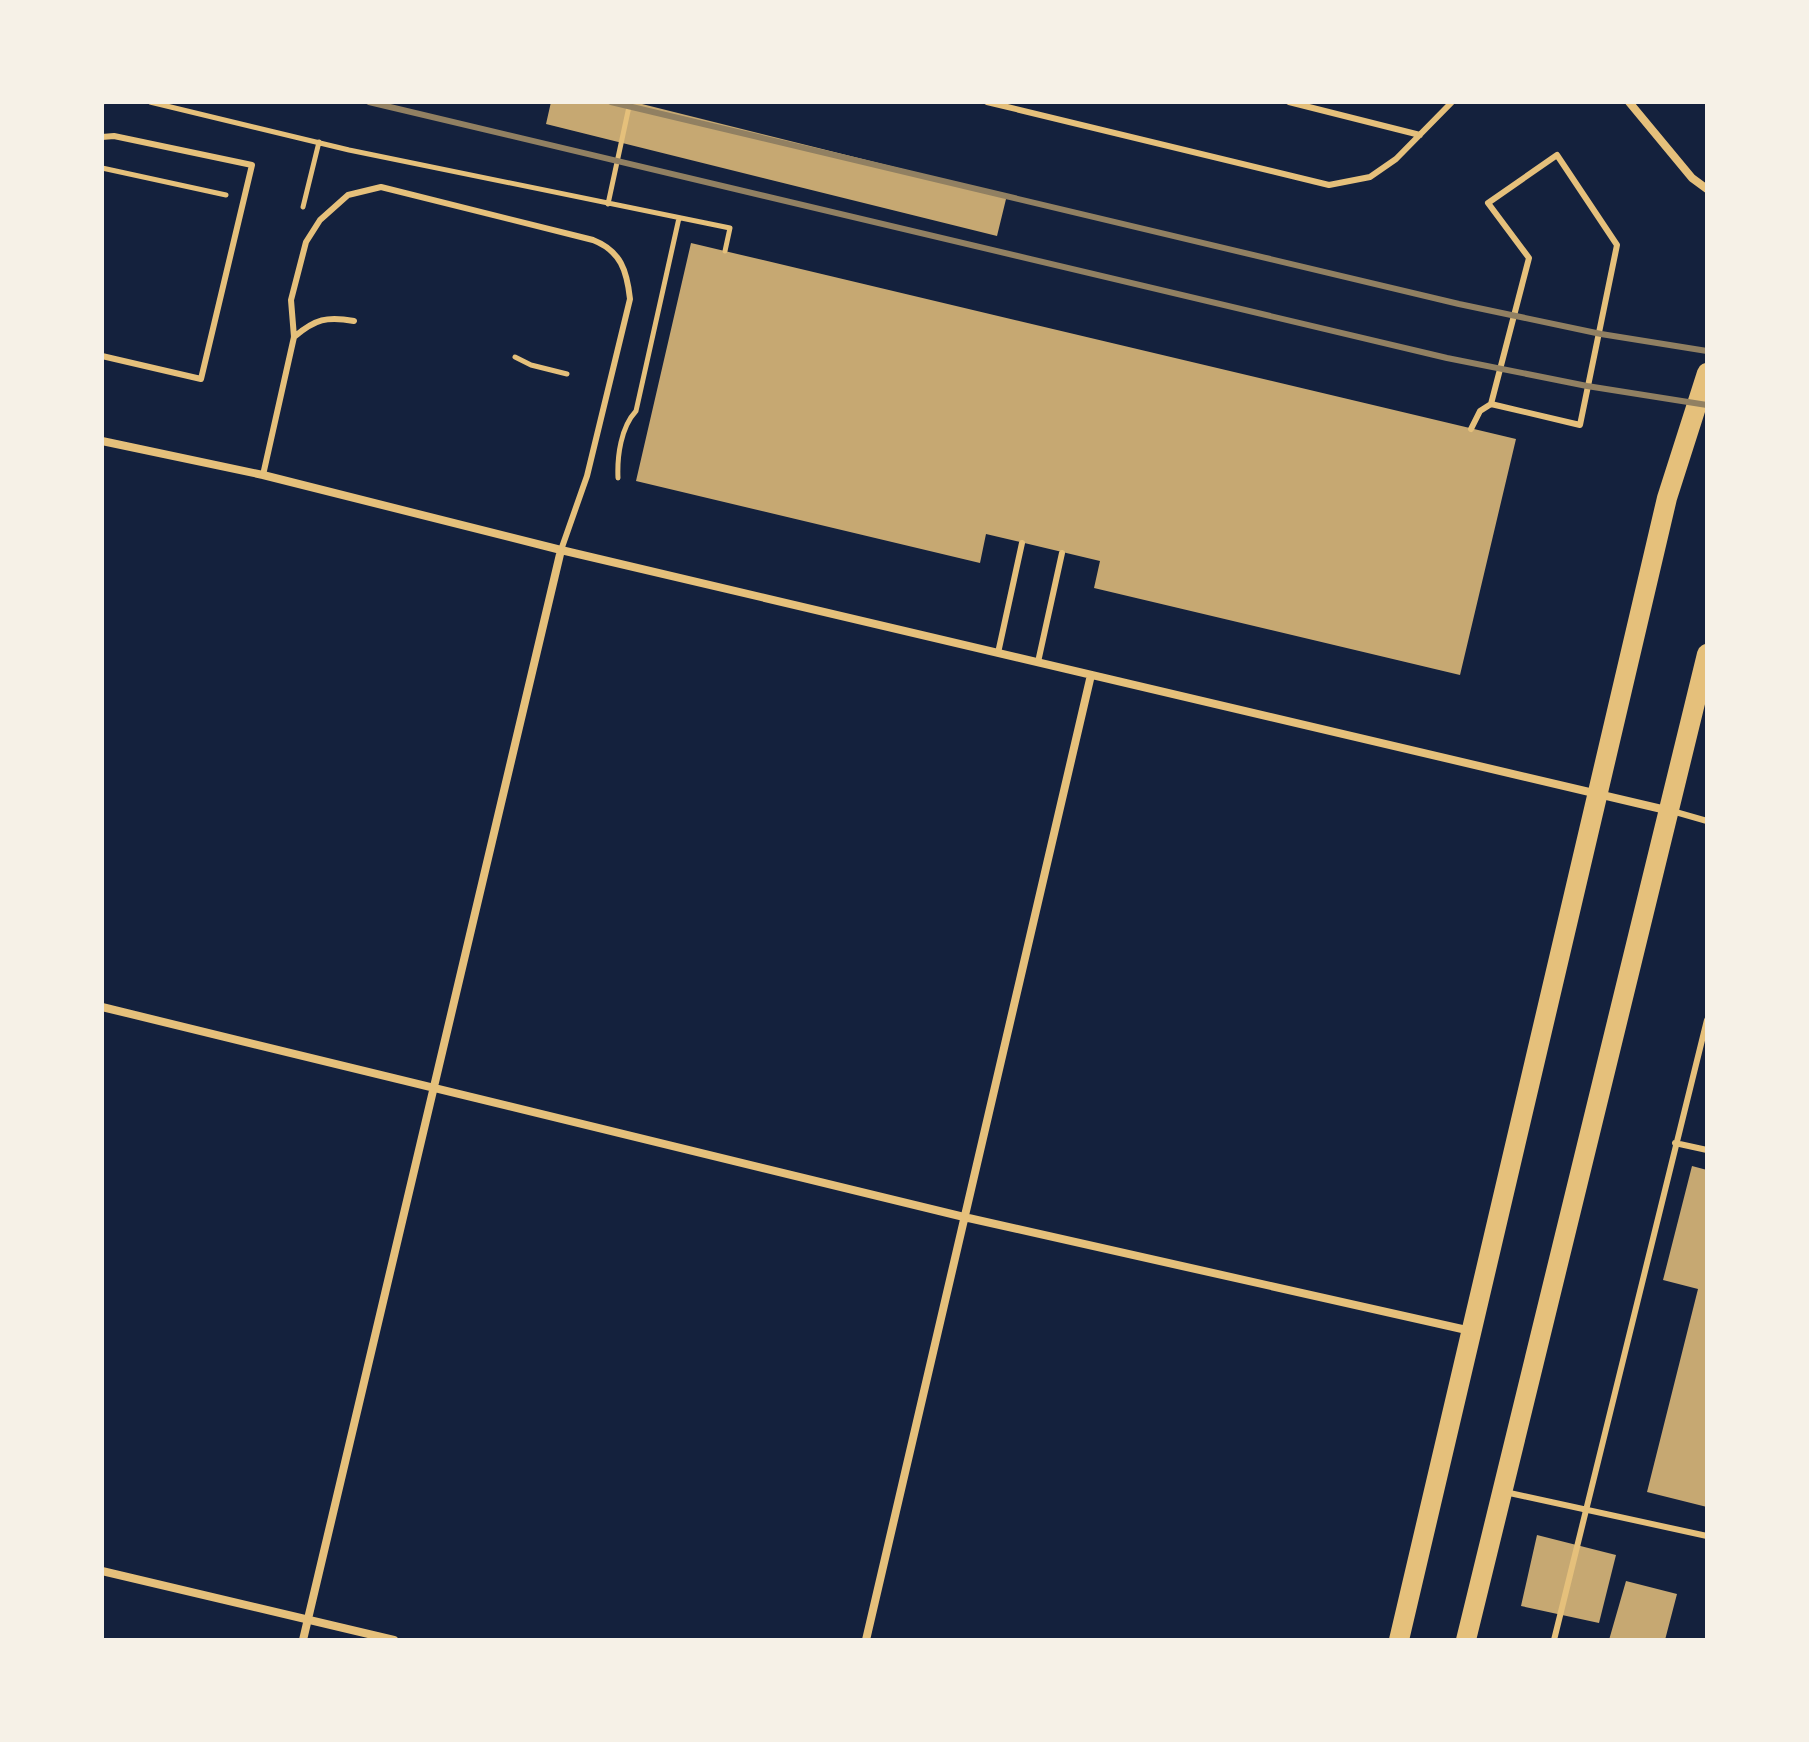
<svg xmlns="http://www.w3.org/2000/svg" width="1809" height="1742" viewBox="0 0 1809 1742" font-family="Raleway,sans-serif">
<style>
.building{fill:#c6a872}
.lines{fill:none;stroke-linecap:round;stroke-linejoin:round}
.path{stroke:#e5c07b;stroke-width:5}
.service{stroke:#e5c07b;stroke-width:6}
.minor{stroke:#e5c07b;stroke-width:8}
.primary{stroke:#e5c07b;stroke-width:20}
.rail{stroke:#918062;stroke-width:6}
</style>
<rect width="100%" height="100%" fill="#14213d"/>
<path class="building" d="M551,102H634L1007,195L997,236L546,124Z
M691,243L1516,439L1460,675L1094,588L1100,561L986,534L980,563L636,481Z
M1692,1166L1707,1170V1507L1647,1492L1698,1289L1663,1280Z
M1537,1535L1616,1555L1599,1623L1521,1606Z
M1626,1581L1677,1594L1665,1640H1609Z"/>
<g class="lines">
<path class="path" d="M102,102H103
M150,102L349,150L730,228L725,251
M102,168L226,195
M608,204L630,102
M303,207L319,142
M515,357L531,365L567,374
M618,478C617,456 621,427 636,411L679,218"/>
<path class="service" d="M987,102L1329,185L1370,177L1396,159L1452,102
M1289,102L1420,135
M102,137L114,136L252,165L201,379L102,356
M294,337C315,319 327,316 354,321
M1471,429L1480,411L1491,404L1529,258L1488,203L1557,155L1617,245L1580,425L1491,404
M263,475L294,337L291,300L306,242L320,220L348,195L381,187L593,240C621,251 627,271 630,299L587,476L561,550
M998,653L1022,543
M1038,662L1062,553
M1672,811L1707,821
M1675,1143L1707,1150
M1505,1492L1707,1536
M1554,1640L1707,1020"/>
<path class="minor" d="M1629,102L1692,178L1707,189
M102,441L263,475L561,550L1666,810
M102,1007L964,1217L1471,1331
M102,1571L394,1640
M303,1640L561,550
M866,1640L1091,675"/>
<path class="primary" d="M1399,1640L1667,498L1707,373
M1466,1640L1707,654"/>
<path class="rail" d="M369,102L1447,358L1587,386L1707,405
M611,102L1459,304L1601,334L1707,351"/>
</g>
<rect width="1809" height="1742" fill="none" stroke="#f6f1e7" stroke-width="208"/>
</svg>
